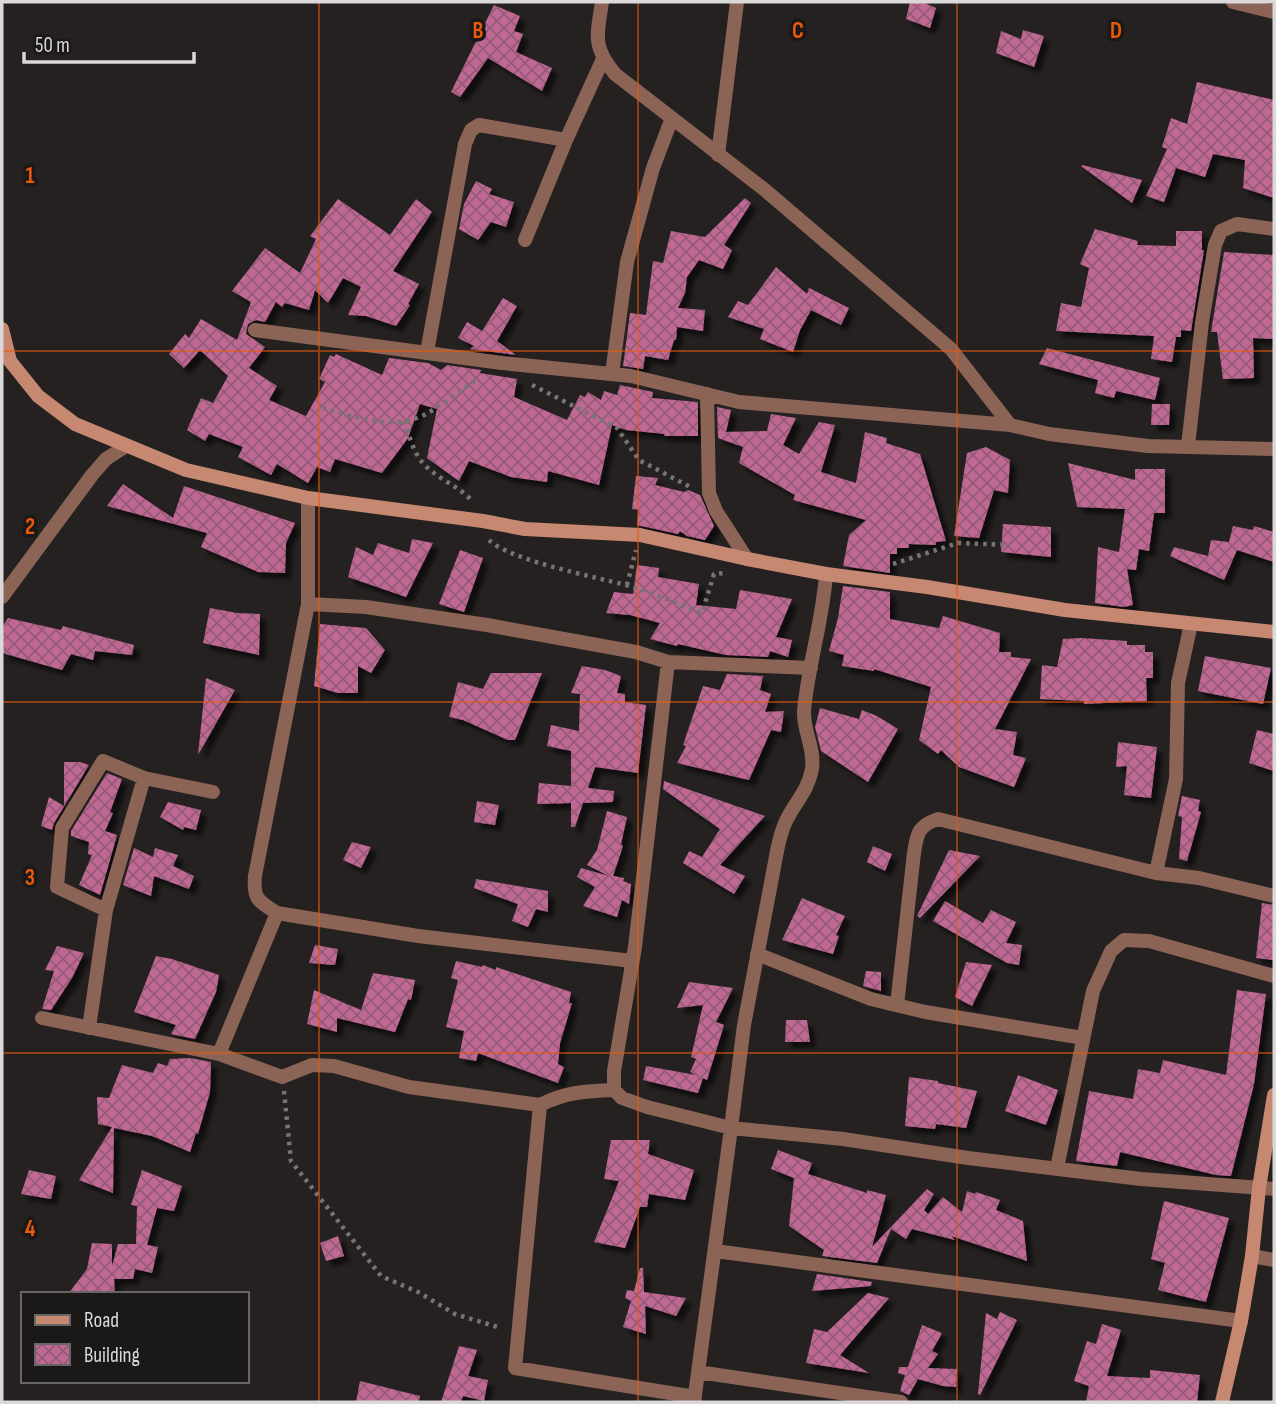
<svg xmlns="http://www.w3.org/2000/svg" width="1276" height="1404" viewBox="0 0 1276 1404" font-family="'Sofia Sans Condensed',sans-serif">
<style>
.building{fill:url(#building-cross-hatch);filter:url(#shadow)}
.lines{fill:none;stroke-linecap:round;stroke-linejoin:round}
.path{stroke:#777474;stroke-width:4.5;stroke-dasharray:3.5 5;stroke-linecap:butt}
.street{stroke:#8b6456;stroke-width:14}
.secondary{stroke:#c78872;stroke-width:14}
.grid{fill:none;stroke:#e8590c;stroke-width:2;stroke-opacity:0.55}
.grid-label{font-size:23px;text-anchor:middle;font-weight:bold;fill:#e8590c;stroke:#1b1818;stroke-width:7;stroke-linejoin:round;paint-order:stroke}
</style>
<defs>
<pattern id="building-cross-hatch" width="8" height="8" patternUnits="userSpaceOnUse" patternTransform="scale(1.75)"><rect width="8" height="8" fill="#c06894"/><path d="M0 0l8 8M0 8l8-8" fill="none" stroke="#945a77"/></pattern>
<filter id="shadow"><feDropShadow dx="6" dy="6" stdDeviation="2" flood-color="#0009"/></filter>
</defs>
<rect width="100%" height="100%" fill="#252121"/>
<path class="building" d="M910,2H923L936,8L930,28L906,19Z
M494,5L520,16L514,31L523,34L516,52L552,68L542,91L488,58L460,97L451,92Z
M1023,30L1044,36L1034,67L996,53L1001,31L1021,39Z
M1197,82L1274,100V198L1243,188L1245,160L1213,154L1205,177L1176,168L1164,202L1146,196L1167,149L1162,147L1171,118L1187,124Z
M1082,165L1142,180L1132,203L1081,166Z
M476,181L492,189L489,194L514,202L506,227L491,222L478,240L459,229L464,204Z
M745,198L751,203L724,245L732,250L723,269L699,260L687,277L685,293L678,308L705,310L703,331L677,327L676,340H674L668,360L645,356L643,369L623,366L630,313L646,315L653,261L663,263L671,231L705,237Z
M338,199L390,235L416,199L432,212L393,271L419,284L408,304L410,305L396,326L366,316L348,315L361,287L343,278L328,303L315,290L309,310L285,303L282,307L276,302L265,322L256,320L248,324L246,334L265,347L249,368L277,386L269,400L306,416L325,382L319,379L330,355L334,357L336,354L382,375L389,358L428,363L441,370L447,365L481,370L480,373L517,379L514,397L567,420L580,395L585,397L588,392L601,400L604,391L617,395L620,385L653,392L652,398L698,402V436H664L665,434L626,430L612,425L599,485L548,471L547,482L511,477L469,461L459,481L427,458L437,409L420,404L408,438L382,473L335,459L330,472L317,467L308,483L277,464L271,475L238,457L243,447L209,434L205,441L187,430L201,398L213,403L228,376L200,350L184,368L169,354L185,334L189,338L201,319L237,340L251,302L232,291L265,248L300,273L316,239L310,236Z
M1095,229L1138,241L1137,245L1176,246V231H1202V250H1204L1191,331L1181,330V337H1176L1172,362L1151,359L1154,336L1056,331L1061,303L1081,307L1089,268L1080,264Z
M1224,252L1274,255V339L1253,338L1254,378L1223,379L1217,332H1211Z
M776,267L807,294L809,288L849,308L841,325L811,310L800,330L793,352L760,339L764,329L728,317L738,301L748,305Z
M503,298L517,306L497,341L516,355L470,349L474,346L458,338L467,322L482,331Z
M1047,348L1160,378L1155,400L1116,391L1114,398L1095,393L1098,380L1039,364Z
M1152,404H1170L1169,425H1151Z
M717,407L731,410L726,432L767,431L771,414L796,418L783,445L799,454L819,422L835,425L821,472L856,483L865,432L887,438L886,443L920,454L946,541L936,542V545L909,544V548H897V554H890V573L843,566L849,535L866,520L793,500L795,495L739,463L743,447L718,438Z
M986,447L1010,460L1008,493L994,490L979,538L954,536L967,453Z
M1068,463L1135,480V469H1165V513H1154L1149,551L1139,549L1136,570L1127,569L1133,605L1124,607L1095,603L1098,547L1119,552L1125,509L1077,507Z
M636,476L658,478L655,485L684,492L688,490L700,495L714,526L705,540L687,536L680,531L678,534L637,525L639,510L632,509Z
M123,484L173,518L184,486L295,523L286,543L285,573L258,572L201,547L207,533L107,506Z
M1003,524L1051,527V557L1001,552Z
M1233,526L1253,530L1254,526L1274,532V562L1237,550L1224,580L1170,556L1174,547L1208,556L1211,540L1229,542Z
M412,539L433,543L406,597L348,577L356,547L373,555L378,543L409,553Z
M460,550L483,558L464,612L439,604Z
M637,565L659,568L658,577L699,584L696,605L736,609L740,590L792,599L776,637L792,640L788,657L770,651L768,657L726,655L678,644L677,646L650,639L660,623L630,615L606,613L614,592L633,594Z
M843,586L890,592V619L939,628L943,616L1000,633L999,652H1011V657L1031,659L995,729L1017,732L1013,755L1026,758L1014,787L959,767L941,750L938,754L919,740L931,687L874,669V671L842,666L844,655L829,651L838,618Z
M210,608L237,613L260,614L259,655L203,643Z
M8,618L61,630L63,626L134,645L132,655L95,651L93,660L71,654L62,670L2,653V627Z
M320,624L366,628L385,650L371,673L358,666V693H338L314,686Z
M1081,638L1127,641V645H1145V652H1153V678H1146L1147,701L1084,704V701L1040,699L1042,665L1057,667L1063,639Z
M1205,656L1271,668L1263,704L1198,691Z
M582,666L605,670L621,676L617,693L625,694V702L646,705L638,773L595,767L588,788L614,791L613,802L583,803L575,827H571V803L537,804L539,783L571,786V751L547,746L551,725L579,731L580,694L571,693Z
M491,673H542L515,740H508L463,720L449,717L458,682L483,689Z
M727,674L763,676L760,690L771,694L765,712L784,711L781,732L771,730L749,780L677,763L686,746L683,745L703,686L720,690Z
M206,678L235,690L198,755Z
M820,708L859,719L862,710L877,716L898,729L868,782L821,751L815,727Z
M1257,730L1274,734V771L1249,763Z
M1118,742L1157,747L1151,798L1124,795L1127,766L1116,767Z
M64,762H80L89,765L54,823L52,830L41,826L49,797L64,806Z
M107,773L122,779L110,812L113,813L105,831L117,835L100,895L79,885L92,855L88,854L89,842L71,836V831Z
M664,781L765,816L720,865L745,876L734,894L683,863L689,851L702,857L720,829L663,789Z
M1182,796L1200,800L1198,811L1201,812L1187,861L1179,859L1182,817L1178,816Z
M477,801L499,805L495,825L474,822Z
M168,802L201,810L196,830L184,827L183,830L160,817Z
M607,811L627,817L621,844L623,846L613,876L624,878L623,881L631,884L629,904L622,900L617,917L583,906L595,887L577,877L581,868L609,876L587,865L597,850Z
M352,842L371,847L361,868L343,860Z
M873,846L892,854L885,871L867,862Z
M134,848L153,857L155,848L178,855L173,866L194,876L189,889L154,876L151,896L123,885Z
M949,850L980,856L920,918L917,916Z
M476,879L548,891V912L536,909L528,927L512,921L518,904L474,888Z
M802,898L845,916L836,935L839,936L833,954L782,940Z
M945,901L983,923L991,910L1016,922L1006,943L1022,945L1019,965L1007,963L933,921Z
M1262,903L1274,905L1273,960L1256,958Z
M315,945L338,949L335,965L309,963Z
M57,946L84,953L72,978L51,1010L42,1009L54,971L45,970Z
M156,956L172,959L219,975L216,992L195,1039L171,1034L176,1025L134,1012Z
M456,961L482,967L483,965L496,970V967L571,992L569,1003H572L560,1043L558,1064L564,1067L558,1083L478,1053L476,1061L459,1058L464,1031L446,1027L458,980L451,978Z
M966,962L992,965L972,1006L955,997Z
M866,971L881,972V991L863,986Z
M373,973L415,980L411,1000L408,999L395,1032L337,1018V1032L307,1024L314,990L361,1010Z
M689,982L733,988L716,1022L724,1025L707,1080L703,1078L698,1093L643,1080L646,1066L696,1075L690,1072L696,1059L691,1057L703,1005L677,1008Z
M1237,990L1266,994L1254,1084L1231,1176L1216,1175L1120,1152L1117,1166L1076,1161L1089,1091L1133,1099L1138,1069L1160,1073L1163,1060L1226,1075Z
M786,1020H807L810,1042H785Z
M190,1058L211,1062L210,1092L198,1134L196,1133L190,1152L152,1136L114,1128L113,1193L79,1180L112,1127L98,1124L97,1097L109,1098L122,1065L153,1073L158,1063L167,1066L170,1059Z
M1018,1075L1058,1090L1046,1125L1005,1111Z
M909,1077L938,1081V1083L977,1091L966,1128L936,1124L935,1129L905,1126Z
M611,1140H650L648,1154L694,1170L685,1200L649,1194L647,1207H640L625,1248L594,1242L619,1181L604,1179Z
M778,1150L812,1163L808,1174L867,1193V1190L886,1195L872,1247L927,1189L934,1194L924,1210L928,1214L943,1197L962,1212L967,1191L975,1194L976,1192L1000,1200L996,1210L1023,1221L1027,1261L951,1236L955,1240L912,1229L906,1239L891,1229L877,1263L822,1256L824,1250L789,1226L794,1178L771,1169Z
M29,1170L56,1176L51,1199L21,1194Z
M142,1170L182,1186L174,1211L157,1208L147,1245L158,1247L152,1273L135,1269L133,1279H114L115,1294H68L87,1269L92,1243L112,1244V1266L118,1244H136L137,1206L131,1205Z
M1164,1201L1229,1218L1206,1302L1158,1290L1165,1263L1151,1259Z
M338,1236L344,1256L326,1261L320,1243Z
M640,1268H643L644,1292L686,1298L676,1316L645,1306L646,1334L623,1327L631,1301L625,1298L627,1290L634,1291Z
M817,1274L872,1282L871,1286L812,1291Z
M868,1293L889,1298L840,1355L869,1373L806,1363L814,1329L827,1332Z
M1000,1312L1017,1320L980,1395L978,1394L986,1313L997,1319Z
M1102,1324L1121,1330L1107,1376L1150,1378V1370L1200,1375L1197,1402H1086L1089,1386L1074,1381L1087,1341L1096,1344Z
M922,1325L942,1333L932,1351L938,1354L928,1368L957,1369L956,1387L943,1386L918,1379L909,1395L900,1391L905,1375L898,1373L899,1367H908Z
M459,1346L477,1350L468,1376L488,1380L484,1401L463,1396L461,1402H441Z
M360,1381L420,1396L419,1402H356Z"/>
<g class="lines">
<path class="path" d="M532,385L617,428L639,460L692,488
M323,408C355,417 392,431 424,415C443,405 461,390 479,378
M404,421C409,435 413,451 422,462C435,478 458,485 472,501
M489,540C509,560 595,577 626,585C652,592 677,604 702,613L714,574L725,573
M893,564L958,543L1010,545
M627,585L636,550
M284,1091L291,1161L381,1276L418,1292L455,1314L501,1328"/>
<path class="street" d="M602,2C597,36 592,46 615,74L765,190L951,349L1010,425
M1233,2L1274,12
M718,155L737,2
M525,240L566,140L603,59
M255,330L502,363L631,376L739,402L1010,425L1049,434L1148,446L1274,449
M427,352L465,144L471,130L479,125L566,140
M612,374L627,262L653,168L672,118
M707,394L709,493L716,511L747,559
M1188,446L1202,322L1215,245L1221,231L1237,224L1274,229
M308,498V604L366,607L487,625L636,652L668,662L811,668
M826,574C823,620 808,665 804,711C803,731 815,748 812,769C808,791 795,802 786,821C782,829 780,838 778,846L744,1025L731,1128L843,1139L968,1158L1141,1179L1274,1189
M2,597L92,475L106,459L126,446
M308,604L255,876C253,899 258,901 277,913L418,936L632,961
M1191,624L1178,683L1176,779L1156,873L1199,878L1274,896
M668,662L635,947L614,1071V1090L622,1098L647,1107L731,1128L694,1402
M144,778L213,792
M277,913L219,1054L282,1077L312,1065L334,1066L409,1087L540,1105
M757,954L871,999L925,1012L1083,1038
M897,1005L914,853C917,833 918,826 938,819L1156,873
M42,1018L219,1054
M89,1028L106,910L144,778L103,761L62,828L57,887L106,910
M614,1090C587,1091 565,1092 540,1105L515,1368L695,1397
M1057,1168L1093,991L1111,951L1124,940L1149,941L1274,976
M715,1251L1241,1321
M1252,1256L1274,1260
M698,1372L901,1402"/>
<path class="secondary" d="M2,329L10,361L38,396L75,424L186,470L308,498L483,521L525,529L640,535L747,559L826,574L927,587L1065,610L1274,632
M1222,1402L1241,1321L1252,1256L1259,1188L1274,1095"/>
</g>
<path class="grid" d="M319,2V1402M638,2V1402M957,2V1402M2,351H1274M2,702H1274M2,1053H1274"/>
<g class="grid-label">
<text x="478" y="38">B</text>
<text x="798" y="38">C</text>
<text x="1116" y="38">D</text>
<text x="30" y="183">1</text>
<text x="30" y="534">2</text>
<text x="30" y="885">3</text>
<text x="30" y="1236">4</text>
</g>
<rect width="1276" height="1404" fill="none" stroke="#dad8d8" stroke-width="7"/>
<rect x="21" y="1292" width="228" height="91" fill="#1b1818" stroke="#676565" stroke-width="2"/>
<rect x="35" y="1315" width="35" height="10" fill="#c78872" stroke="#676565" stroke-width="2"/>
<text x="84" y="1327" font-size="21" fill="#dad8d8">Road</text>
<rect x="35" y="1344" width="35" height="21" fill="url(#building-cross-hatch)" stroke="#676565" stroke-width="2"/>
<text x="84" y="1362" font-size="21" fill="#dad8d8">Building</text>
<path d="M24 52v10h170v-10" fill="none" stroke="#dad8d8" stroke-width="3.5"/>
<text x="35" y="52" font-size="21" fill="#dad8d8" stroke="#1b1818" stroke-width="5" paint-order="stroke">50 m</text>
</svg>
